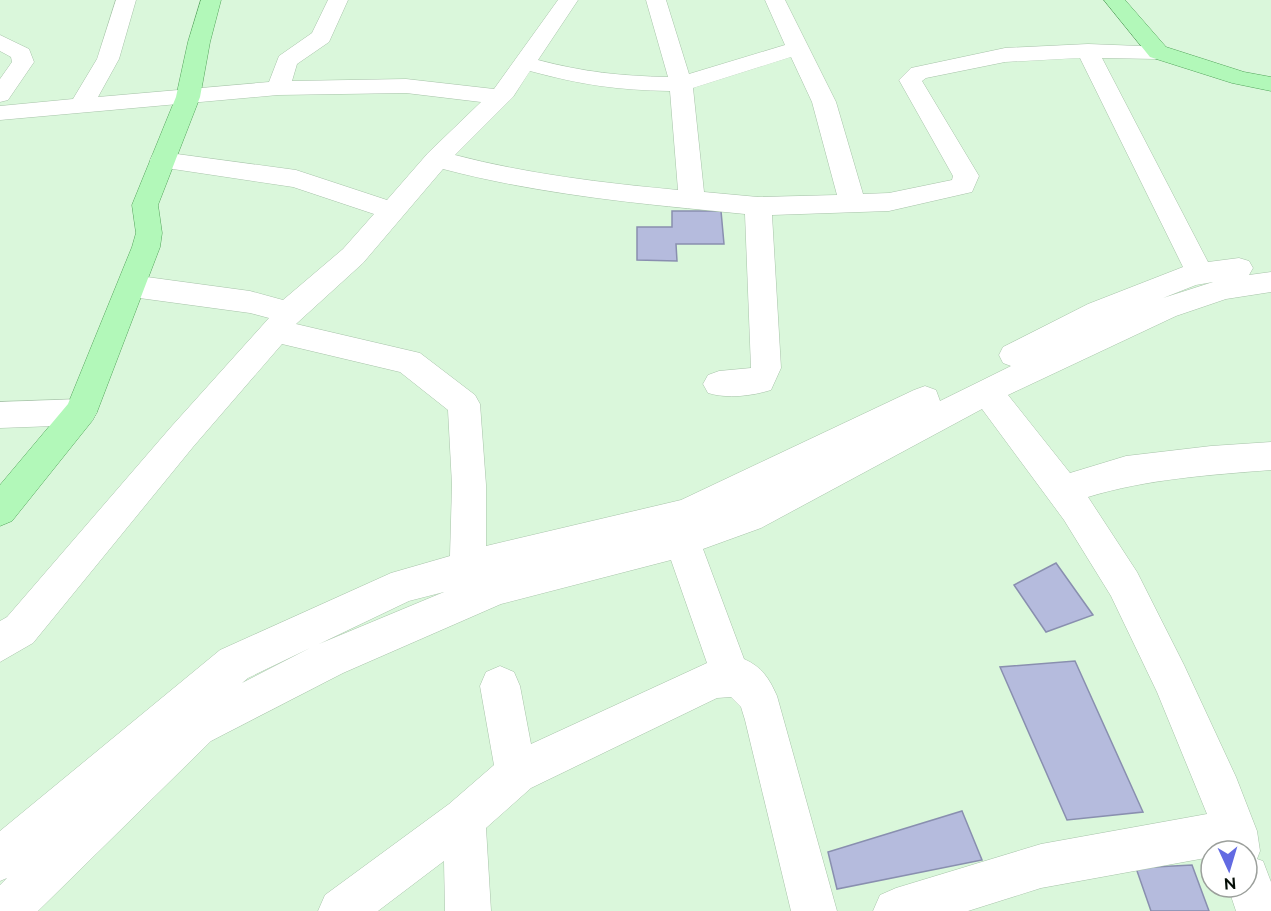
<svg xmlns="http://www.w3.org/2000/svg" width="1271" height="911" viewBox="0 0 1271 911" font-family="Raleway,sans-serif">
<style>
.building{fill:#b5bbdd;stroke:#898faf;stroke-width:1.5}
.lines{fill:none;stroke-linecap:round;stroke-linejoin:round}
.minor-casing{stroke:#a7c3a9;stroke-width:1}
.major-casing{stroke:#54a45c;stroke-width:1}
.minor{fill:#fff;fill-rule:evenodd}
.major{fill:#b2f8b9;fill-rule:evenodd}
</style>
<rect width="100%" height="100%" fill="#daf7db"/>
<path class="building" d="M672,211H721L724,244H676L677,261L637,260V227H672Z
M1056,563L1093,615L1046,632L1014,585Z
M1075,661L1143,812L1067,820L1000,667Z
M962,811L982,860L837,889L828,852Z
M1192,865L1209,911H1151L1136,868Z"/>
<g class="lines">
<defs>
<path id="minor" d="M116,0H136L119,59L98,97L269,82L279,56L312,33L328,0H348L329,42L297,64L292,81L406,79L494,89L558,0H578L538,60C584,72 620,76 668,77L646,0H666L689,74L785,45L765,0H785L836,102L863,194L889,193L952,180L953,176L899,80L911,68L1005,48L1088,44L1166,47L1169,52L1166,57L1158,59L1102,58L1208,262L1239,258L1249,261L1253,268L1249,275L1271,272V292L1226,299L1176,316L1008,395L1070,473L1126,456L1211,446L1271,442V470C1209,475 1147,479 1088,497L1137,572L1184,665L1236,777L1257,831L1260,851L1257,859L1263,861L1271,882V911H1236L1228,887H1247V851H1211V857L1041,888L968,911H873L880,895L896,888L1041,844L1207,814L1157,692L1111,596L1064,520L982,409L761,528L703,549L744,659C762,667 769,678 777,696L837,911H791L745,720L741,707L731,697L717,698L531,788L486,828L491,911H445L444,861L378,911H318L325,895L449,804L494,765L480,686L486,672L500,666L514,672L520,686L531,744L707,663L671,560L501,604L343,673L211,741L38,911H0V885L7,878L0,881V831L220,650L391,573L450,556L452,485L448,410L400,372L282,344L193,447L33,643L0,662V621L7,617L171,427L269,318L250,313L132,297L122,293L118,286L122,279L132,275L250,291L283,300L343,249L374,214L293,187L153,166L150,160L153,154L162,152L296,170L387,200L428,153L481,102L406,93L278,95L0,120V106L73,99L97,59ZM791,57L812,102L837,195L758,197L704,192L693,88ZM1080,58L1183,267L1088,304L1003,347L999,355L1003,363L1011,366L940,401L936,390L925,386L914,390L681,500L486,546V485L480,404L475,395L420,353L296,324L363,263L443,169C542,195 643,204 745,214L751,368L719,371L708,375L703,384L708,393C727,399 752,396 771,390L781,368L772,215L889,211L972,192L979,176L922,81L926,78L1005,62ZM530,71C582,85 617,90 670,91L678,190C603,183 528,174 455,155L513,97ZM1213,282L1163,298L1196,285ZM444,592L319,644L409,601ZM310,648L242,683L248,678Z
M0,35L29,49L34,62L8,100L0,102V79L12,62L11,57L0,51Z
M81,399L92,403L97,412L92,421L81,425L0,428V402Z"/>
<path id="major" d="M201,0H221L210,42L200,97L158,205L162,233L160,247L97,412L92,421L12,521L0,526V485L68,404L132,247L136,233L132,205L176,97L188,42Z
M1104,0H1125L1166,47L1244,72L1271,77V91L1232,83L1150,57Z"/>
</defs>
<use href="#minor" class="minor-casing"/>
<use href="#major" class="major-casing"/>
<use href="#minor" class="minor"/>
<use href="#major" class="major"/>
</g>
<g transform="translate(1229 869) rotate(176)"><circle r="28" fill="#ffffff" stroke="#9b9f9b" stroke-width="1.5"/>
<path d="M0-4.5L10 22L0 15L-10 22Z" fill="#626ae2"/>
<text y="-9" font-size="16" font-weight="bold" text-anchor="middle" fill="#050e06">N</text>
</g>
</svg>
